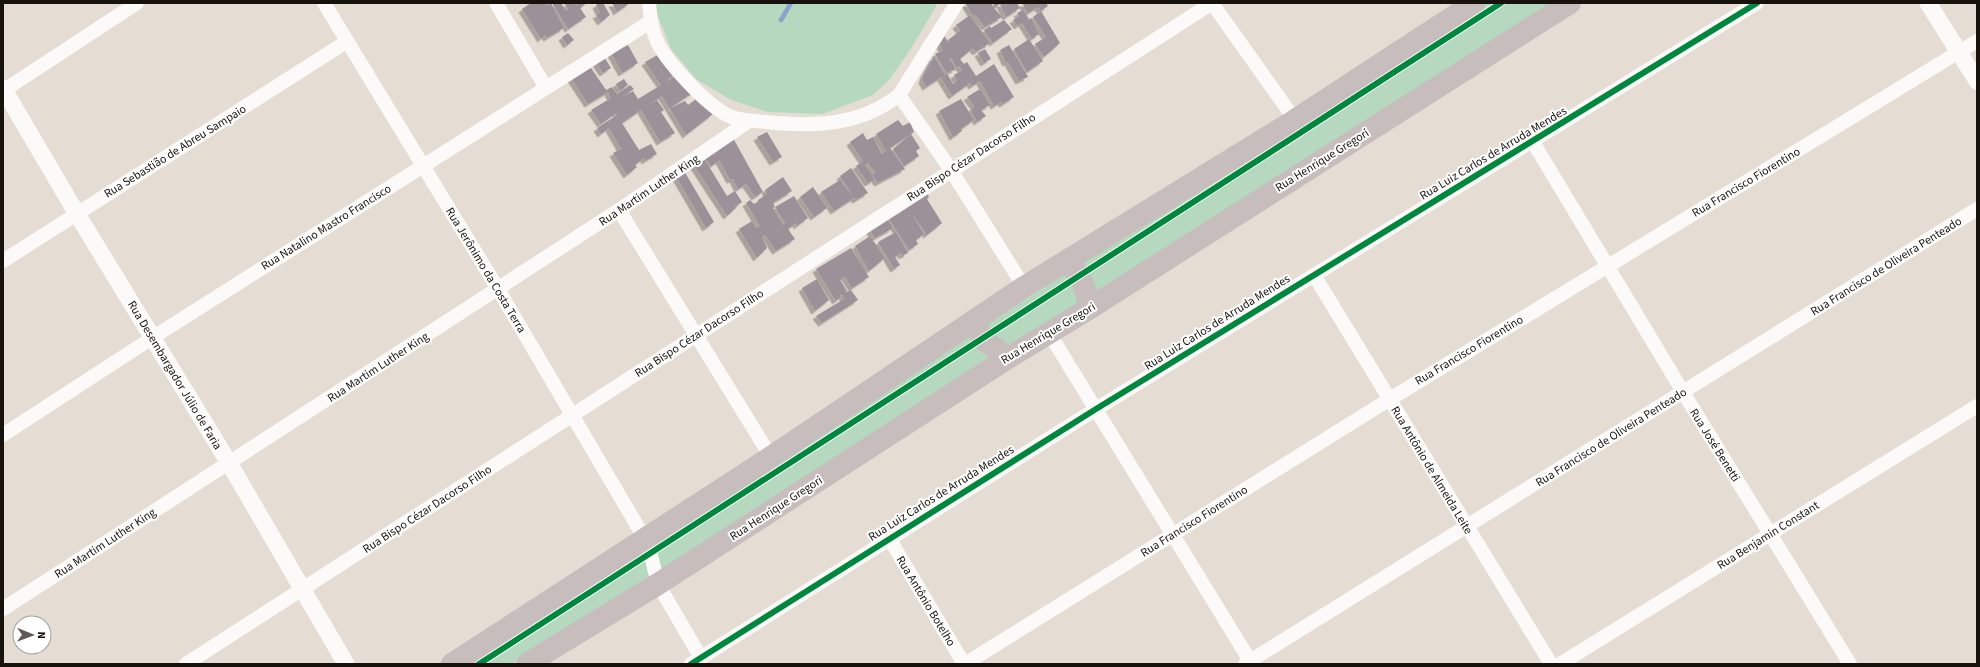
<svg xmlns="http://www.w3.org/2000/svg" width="1980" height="667" viewBox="0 0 1980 667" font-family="'Source Sans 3',sans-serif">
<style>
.green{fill:#b5d8be}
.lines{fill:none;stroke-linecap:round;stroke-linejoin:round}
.stream{stroke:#8aa3cc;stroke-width:4.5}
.building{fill:#9c9198;filter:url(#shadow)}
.path{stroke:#c4c1be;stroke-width:2.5;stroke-dasharray:2 2;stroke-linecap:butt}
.minor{stroke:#fbfaf8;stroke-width:14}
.tertiary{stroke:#fbfaf8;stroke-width:17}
.primary{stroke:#c7bdbc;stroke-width:22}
.cycleway-casing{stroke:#fff;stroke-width:8}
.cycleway{stroke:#00873e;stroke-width:6}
.labels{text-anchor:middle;stroke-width:4;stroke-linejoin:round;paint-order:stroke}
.street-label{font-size:12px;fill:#17120c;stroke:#fff}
</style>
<defs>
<filter id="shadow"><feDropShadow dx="-3.5" dy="3.5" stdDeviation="0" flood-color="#0004"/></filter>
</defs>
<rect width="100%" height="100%" fill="#e5ddd3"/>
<path class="green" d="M656,3H938L912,47L890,79L873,95L822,114L767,112L731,100L696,79L671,49L656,11Z
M1484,3H1551L1060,319L511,664H438L1014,307Z"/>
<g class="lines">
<path class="stream" d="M781,20L791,3"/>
</g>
<path class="building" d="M531,3H547L548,5L551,3L564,28L547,38L545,35L541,39L522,9Z
M552,3H561L566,11L568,9L564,3H575L576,5L578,3H587L580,8L586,17L568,29Z
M599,3H603L610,15L601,22L596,15L600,13L596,5Z
M612,3H630L617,12Z
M965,3H991L994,8L993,3H1017L1020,8L1006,17L1000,4L994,8L1002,17L985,27L975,15L973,16Z
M1022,3H1046L1048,6L1041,11L1060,43L1044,57L1035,44L1046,37L1033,17L1041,11L1038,7L1028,13Z
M1023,10L1029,19L1025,22L1031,18L1039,34L1032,39L1022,23L1018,26L1013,20L1019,16L1017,13Z
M970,15L990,43L976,52L973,48L960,59L964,64L967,62L976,76L994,64L1014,97L1003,104L1001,102L994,106L980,81L972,86L970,83L952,96L941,78L947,73L953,84L957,81L954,75L962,70L959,66L957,68L951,58L949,59L956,69L947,73L935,54L943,50L940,45L944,36L950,44L948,40L960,31L956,25Z
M1004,20L1012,29L993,43L984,30L990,26L991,28Z
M568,33L574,40L567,45L562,37Z
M1029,39L1043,61L1027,72L1014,49Z
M628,45L638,63L622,73L611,53Z
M1009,45L1028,77L1019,81L1008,62L1006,63L1000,50Z
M985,49L991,59L984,63L978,53Z
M661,53L677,73L664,83L678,74L695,91L670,108L685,101L688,105L699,97L713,114L686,135L662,96L648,105L657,100L664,110L661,112L675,133L660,142L641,110L622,123L639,150L651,144L657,154L645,161L644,158L635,165L637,167L627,175L613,153L621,149L609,128L601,134L597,128L617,115L616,113L601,124L591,110L611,98L608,92L588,104L569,75L589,65L606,90L612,87L617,94L630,85L634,89L620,98L633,91L638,99L661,85L645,62Z
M603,55L611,68L603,73L595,61Z
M934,56L945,75L926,87L922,80L924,74Z
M624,79L628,85L620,91L616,84Z
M980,89L990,105L981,110L986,116L977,122L971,110L974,106L967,97Z
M961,99L974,120L961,129L962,131L953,137L939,111Z
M898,120L903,126L910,122L914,132L911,134L920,148L916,151L919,156L904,166L893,149L911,134L890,148L905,169L878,183L872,175L875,173L868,163L865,165L872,175L874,180L868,183L856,166L863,161L850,142L863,133L867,140L873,137L882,154L886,151L876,134Z
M767,132L782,157L773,162L757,137Z
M733,138L763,192L755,197L746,184L738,189L733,179L730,180L713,149Z
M712,150L720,160L711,166L702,155Z
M702,155L727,196L735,191L742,202L735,207L736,208L727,216L693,164Z
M851,168L868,193L856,200L854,198L834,211L821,192L840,180L853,196L840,176Z
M683,169L714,222L706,228L675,175Z
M783,177L792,191L773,203L775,207L773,208L783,225L785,223L775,207L794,196L808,218L797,226L796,223L788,229L795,239L776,251L765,235L762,237L767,248L757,258L739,229L752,221L756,228L760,226L746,203L750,200L754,204L758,202V200L767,194L765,190Z
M813,187L827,208L814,217L800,197Z
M926,190L929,197L927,199L942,223L927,235L912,214L924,234L916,240L918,244L909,250L886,214L894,209L901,217L895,208L904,202L909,209L905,203L915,197L918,201L916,197Z
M885,215L893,228L875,238L867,226Z
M896,232L908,253L902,256L901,253L895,257L900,265L894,269L878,242Z
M870,236L885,258L869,271L855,246Z
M851,248L869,277L852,288L845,277L840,280L847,291L840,295L841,297L836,301L816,269Z
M817,279L829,300L815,311L802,288Z
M851,290L858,300L822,323L816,316L844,299L841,294Z"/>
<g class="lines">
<path class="path" d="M1491,7L1497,3"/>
<path class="minor" d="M324,3L498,289L645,539L649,547L658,584L701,658
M496,3L546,88
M649,3C650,15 651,27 656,39C665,61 706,104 727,115C738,121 754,121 766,122C813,127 860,126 899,95L957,3
M1212,3L1295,120
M3,91L137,3
M899,95L951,170L1024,287
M1533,142L1683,392L1850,664
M619,210L771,457
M3,261L346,42
M1314,275L1551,664
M1049,333L1252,664
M3,435L152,338L650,22
M889,538L964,664
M3,609L619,210L749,121
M186,664C529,444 870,222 1212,3
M691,664L1096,409L1757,3
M965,664L1390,399L1977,41
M1245,664L1977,209
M1560,664L1977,406"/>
<path class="tertiary" d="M1928,3L1977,81
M3,88L77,214L229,463L346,664"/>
<path class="primary" d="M1065,263C1083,271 1085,290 1090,308
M974,322L984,340L1008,358
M452,664L771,457L1024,287L1295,120L1474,3
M527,664L658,584L1008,358L1090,308L1570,3"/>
<defs>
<path id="cycleway" d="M479,664L1501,3
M691,664L1096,409L1757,3"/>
</defs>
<use href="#cycleway" class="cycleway-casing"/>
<use href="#cycleway" class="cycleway"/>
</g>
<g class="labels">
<g class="street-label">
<text transform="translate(175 151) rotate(-32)" y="4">Rua Sebastião de Abreu Sampaio</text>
<text transform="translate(1493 153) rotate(-31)" y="4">Rua Luiz Carlos de Arruda Mendes</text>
<text transform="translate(971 157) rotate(-33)" y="4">Rua Bispo Cézar Dacorso Filho</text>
<text transform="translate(1322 160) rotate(-32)" y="4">Rua Henrique Gregori</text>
<text transform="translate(1746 182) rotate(-31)" y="4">Rua Francisco Fiorentino</text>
<text transform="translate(649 190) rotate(-34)" y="4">Rua Martim Luther King</text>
<text transform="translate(326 227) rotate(-32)" y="4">Rua Natalino Mastro Francisco</text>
<text transform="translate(1886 266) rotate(-32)" y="4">Rua Francisco de Oliveira Penteado</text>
<text transform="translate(486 270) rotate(59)" y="4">Rua Jerônimo da Costa Terra</text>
<text transform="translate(1217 322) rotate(-32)" y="4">Rua Luiz Carlos de Arruda Mendes</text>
<text transform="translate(699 333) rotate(-33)" y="4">Rua Bispo Cézar Dacorso Filho</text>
<text transform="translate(1048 333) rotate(-31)" y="4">Rua Henrique Gregori</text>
<text transform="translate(1469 350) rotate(-31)" y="4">Rua Francisco Fiorentino</text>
<text transform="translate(378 367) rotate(-33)" y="4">Rua Martim Luther King</text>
<text transform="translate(175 375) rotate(59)" y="4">Rua Desembargador Júlio de Faria</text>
<text transform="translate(1611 437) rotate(-32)" y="4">Rua Francisco de Oliveira Penteado</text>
<text transform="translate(1715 445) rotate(58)" y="4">Rua José Benetti</text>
<text transform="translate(1432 470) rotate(59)" y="4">Rua Antônio de Almeida Leite</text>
<text transform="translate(941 493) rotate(-32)" y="4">Rua Luiz Carlos de Arruda Mendes</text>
<text transform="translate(776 508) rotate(-33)" y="4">Rua Henrique Gregori</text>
<text transform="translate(427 509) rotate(-33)" y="4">Rua Bispo Cézar Dacorso Filho</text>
<text transform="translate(1194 521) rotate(-32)" y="4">Rua Francisco Fiorentino</text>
<text transform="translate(1768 535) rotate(-32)" y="4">Rua Benjamin Constant</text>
<text transform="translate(105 543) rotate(-33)" y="4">Rua Martim Luther King</text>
<text transform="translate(926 601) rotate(59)" y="4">Rua Antônio Botelho</text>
</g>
</g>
<rect width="1980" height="667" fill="none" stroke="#17120c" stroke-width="8"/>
<g transform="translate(32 635) rotate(91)"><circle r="19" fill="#ffffff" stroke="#a2a09e"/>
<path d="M0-3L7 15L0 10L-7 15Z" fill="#5f5952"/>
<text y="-6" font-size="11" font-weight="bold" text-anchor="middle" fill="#17120c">N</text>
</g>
</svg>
